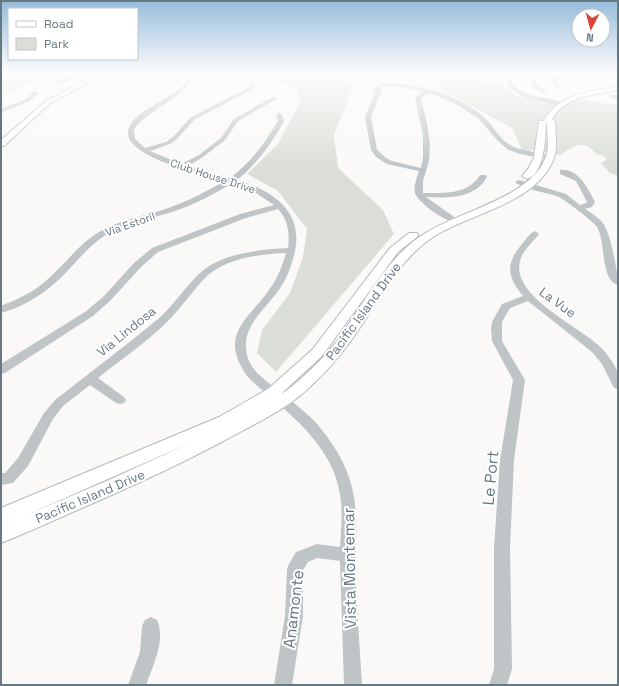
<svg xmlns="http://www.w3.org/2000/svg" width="619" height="686" viewBox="0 0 619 686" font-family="'Space Grotesk',sans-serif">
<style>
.green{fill:#dbded7}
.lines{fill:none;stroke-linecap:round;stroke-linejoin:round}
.major-casing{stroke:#b3b9bc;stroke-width:2}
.minor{fill:#bfc5c7;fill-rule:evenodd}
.major{fill:#fff;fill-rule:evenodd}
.labels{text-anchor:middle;stroke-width:4;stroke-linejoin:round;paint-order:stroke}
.far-street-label{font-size:11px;fill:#667981;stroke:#fff}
.street-label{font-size:13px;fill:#667981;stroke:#fff}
.near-street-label{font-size:16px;fill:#667981;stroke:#fff}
</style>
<rect width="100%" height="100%" fill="#faf9f8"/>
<path class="green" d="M1,73H48L32,79L33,82L1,96Z
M244,73H485L482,76L486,82L501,84L513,94L543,104L587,100L607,104H618V176L610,173L601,163L607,159L602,155H597C583,138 576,145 560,155L536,150L523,151L512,128L439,88L438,79C405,76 375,75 342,81L353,87L334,135L338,168L383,210L394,234L276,372L257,353L262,330L290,293L303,257L307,229L278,191L247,174L278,144L300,102L297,87L269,81Z"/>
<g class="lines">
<defs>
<path id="major" d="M100,73H107L50,103L4,146H1V140L46,101Z
M618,86V90C594,95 565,96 552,119L555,122C555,133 558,147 554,158C537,206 462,214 426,242C398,264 380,296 361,326C348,346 333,365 315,382C290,408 258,422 227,439C177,466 126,489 75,511C50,522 26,533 1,543V508L219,417L268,389L312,350L390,248L409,233H417L418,235L417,237L398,252L322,356L281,394L286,391C305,376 323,359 338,340C363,305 383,263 418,238C453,212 528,200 545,159C550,148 547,134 547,123L544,120C561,93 589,92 618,86ZM192,442L109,480L24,516Z
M539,121H545L546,123C545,138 545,174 527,179L522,176L528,169L534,158Z"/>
</defs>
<use href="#major" class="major-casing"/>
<path class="minor" d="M80,73H85L70,81L58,84L55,82Z
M183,73H187L191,79C188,95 145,112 134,129L135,139L145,148L166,142L173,137L190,118L249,87L251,84L256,85L253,89L194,120L177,139L170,144L150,151L181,164L199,155L221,138L234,119L273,97L278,98L238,121L225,140L203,157L188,166L230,178C251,162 265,143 278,121L276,115L279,113L282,115L284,121C272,143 257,164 237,180C278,192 308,216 292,262C289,272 285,282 278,291C266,308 244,325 246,348C247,370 267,381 282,393C291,400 299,407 308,415C319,425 328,437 336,450C363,493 355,531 356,579C357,615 360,650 362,685H344L340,561L317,558L308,562L303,570V616L292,685H274L285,616L287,569L289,564L296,552L317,544L340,547C341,530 343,512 340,495C335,458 308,430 281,406C270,395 257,387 247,376C216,332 252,318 273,284C279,275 283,263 286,253C260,254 225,258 205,278C192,292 181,308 167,322C146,343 120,360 98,378L124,397L126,400L124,403L120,404L116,403L90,385L63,406L53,419L28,466L13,483L1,485V473H5L18,458L44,413L55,400C89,373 124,347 158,319C173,306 184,288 199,274C219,254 260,249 288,248C290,233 288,220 278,209L246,218L158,252L141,267L110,301L93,316L5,373L1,374V364L85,312L103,297L134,263L152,248L240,214L274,205L253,191L232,183C215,194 195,204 175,211C152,219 125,222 104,236C85,249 71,269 54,284C39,297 20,308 1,313V306C18,299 34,292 48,279C65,264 79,244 99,232C120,219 147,216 171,207C190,200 207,191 225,181C207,176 117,156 129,128C134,115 153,106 164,99C172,94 184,89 186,79Z
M509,73H550L558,77L557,83L562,86V88H558L552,84L553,79L543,74H535L537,86L547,91L544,93L533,88L530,74H513L512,83C525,101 549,94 564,104L561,106C542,102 518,100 506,83Z
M579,73H583L581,76L583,81H579L576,76Z
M604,73H609L604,78H600V76Z
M394,83C425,86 461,96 485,118C494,127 500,140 512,146C524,152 546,152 553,158L550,160L520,154L507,149L497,140L479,119L456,104L429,93L421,98L427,123L430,144L429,161L423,181V193C444,193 468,195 480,175H486L487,177C475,199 448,198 426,197L460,221L459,223C449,225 418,203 415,193C413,186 417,178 419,171L387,164L376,157L371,150L365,117L375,92V86L380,83ZM394,86L424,91L415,97L423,135V157L421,168L392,161L386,158L377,150L371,117L381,92V87Z
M34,91L39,92L30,101L1,113V109L26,99Z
M613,95H618V99L611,98V96Z
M560,170C579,168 588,189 595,202L592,207L585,209C591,213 600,218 604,225C611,235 618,273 618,285C600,280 606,242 597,227C593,221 565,200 559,197C547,192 524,190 515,182L519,180L566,194L580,205L586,203L587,202L576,181L560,174Z
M535,231L539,234C533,242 522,251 520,261C511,295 576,325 597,344C605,351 613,361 617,371C619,376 618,384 618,389L614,388L602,364L592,352L528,301L510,308L502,322V341L525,380L514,460L510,547L512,669L507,685H489L494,669V547L500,460L513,380L492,341L491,330L492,322L502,304L523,296C507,277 505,264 522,244C525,240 530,233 535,231Z
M151,617L157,620C166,640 153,666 146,685H128L140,652L142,626L145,620Z"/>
<use href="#major" class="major"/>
</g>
<linearGradient id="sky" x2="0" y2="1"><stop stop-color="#95bbdb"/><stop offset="0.43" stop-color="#fdfcfc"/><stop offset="1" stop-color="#fdfcfc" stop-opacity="0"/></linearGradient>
<rect width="619" height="169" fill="url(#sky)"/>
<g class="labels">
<g class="far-street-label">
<text transform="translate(213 176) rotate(18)" y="4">Club House Drive</text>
<text transform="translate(130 224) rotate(-20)" y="4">Via Estoril</text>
</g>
<g class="street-label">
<text transform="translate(558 302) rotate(36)" y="5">La Vue</text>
<text transform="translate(363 311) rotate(-54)" y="5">Pacific Island Drive</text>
<text transform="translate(126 331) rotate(-39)" y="5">Via Lindosa</text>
<text transform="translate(90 496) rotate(-23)" y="5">Pacific Island Drive</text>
</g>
<g class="near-street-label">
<text transform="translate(490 478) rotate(-85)" y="6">Le Port</text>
<text transform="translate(349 568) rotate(-91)" y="6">Vista Montemar</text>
<text transform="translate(293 609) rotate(-83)" y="6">Anamonte</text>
</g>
</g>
<rect width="619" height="686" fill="none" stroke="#667981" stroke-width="4"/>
<rect x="8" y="8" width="130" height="52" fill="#ffffff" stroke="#c2c9cd"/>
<rect x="16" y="21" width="20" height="6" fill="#ffffff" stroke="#c2c9cd"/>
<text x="44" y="28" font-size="12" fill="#667981">Road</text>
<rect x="16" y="38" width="20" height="12" fill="#dbded7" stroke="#c2c9cd"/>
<text x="44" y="48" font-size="12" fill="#667981">Park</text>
<g transform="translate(591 28) rotate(186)"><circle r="19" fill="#ffffff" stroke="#c2c9cd"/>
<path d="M0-3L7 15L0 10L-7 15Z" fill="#dc4435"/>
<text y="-6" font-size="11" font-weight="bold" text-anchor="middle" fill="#667981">N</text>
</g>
</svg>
